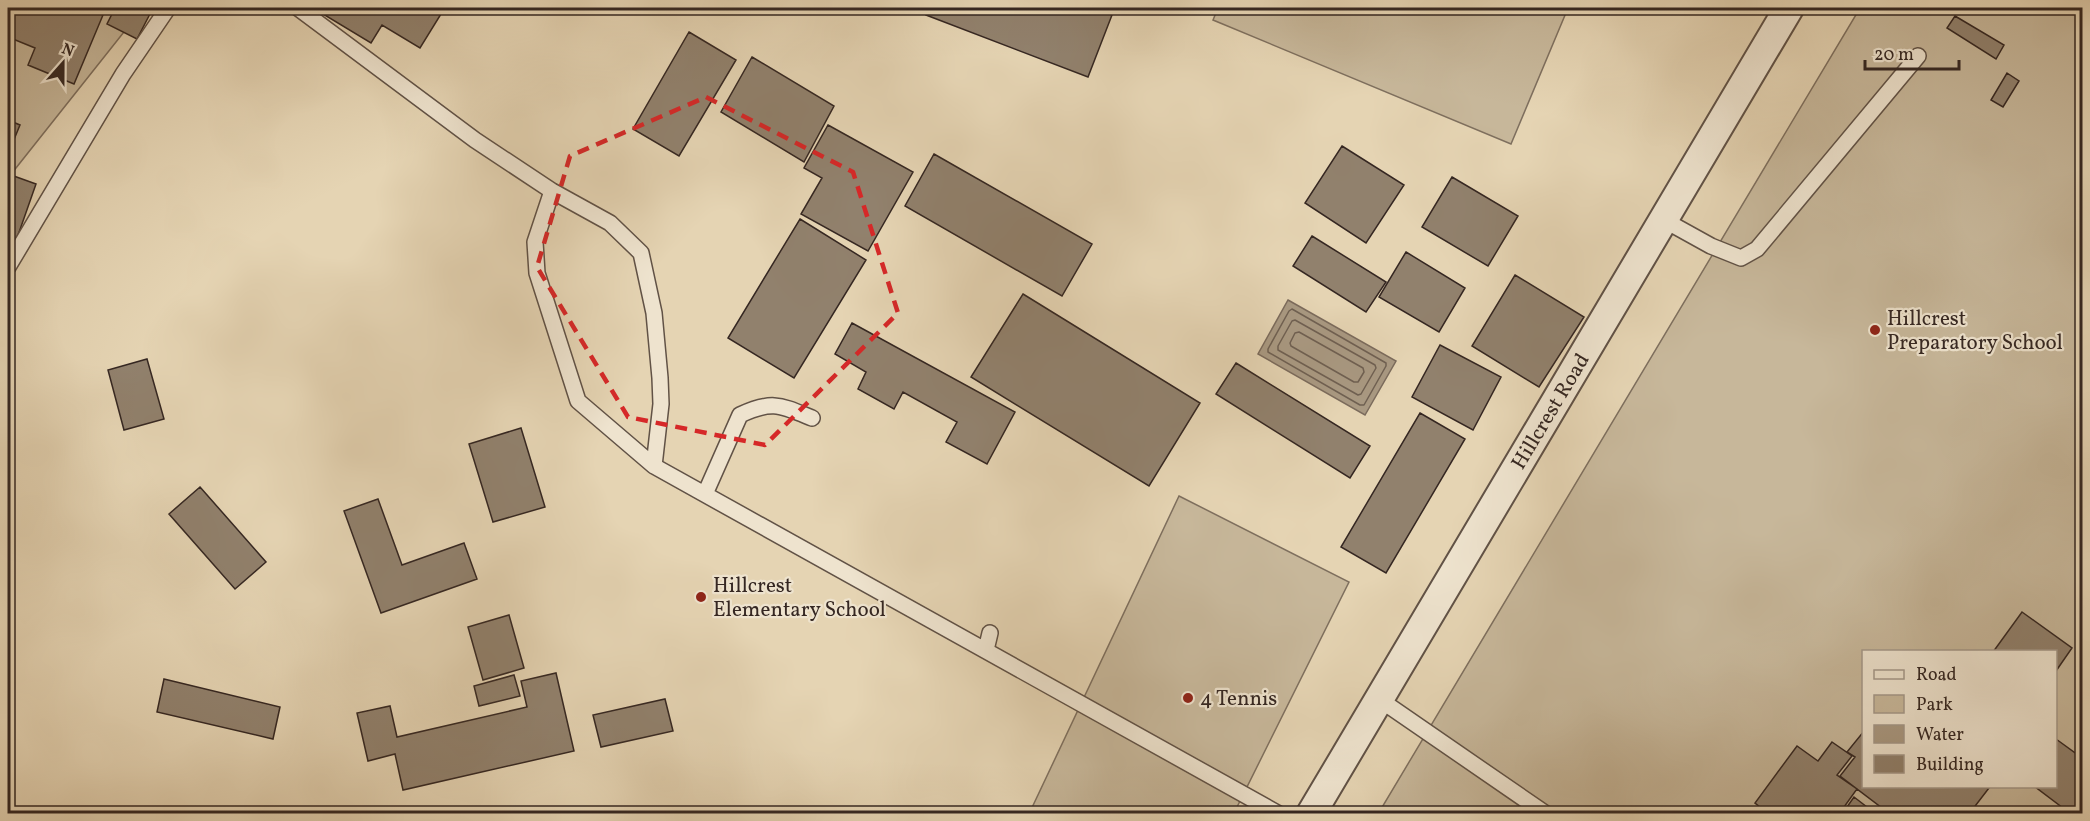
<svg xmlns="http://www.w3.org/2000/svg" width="2090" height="821" viewBox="0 0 2090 821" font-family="Vollkorn,serif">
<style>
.green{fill:#c7b79a;stroke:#7e6f5e;stroke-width:1.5;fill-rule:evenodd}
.water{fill:#a99982;stroke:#7b6b5c;stroke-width:1.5}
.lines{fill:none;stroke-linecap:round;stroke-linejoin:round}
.shore{stroke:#6f6052;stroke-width:1.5}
.building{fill:#91816d;stroke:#352722;stroke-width:1.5}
.lane-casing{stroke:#615246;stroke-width:18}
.street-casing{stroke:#615246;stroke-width:32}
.lane{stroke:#eee3ce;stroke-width:15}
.street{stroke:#eee3ce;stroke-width:28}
.marked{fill:none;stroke:#d62828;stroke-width:4.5;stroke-dasharray:12 8;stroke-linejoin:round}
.poi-dot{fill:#8f2418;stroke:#eee3ce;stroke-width:2}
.labels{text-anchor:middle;stroke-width:4.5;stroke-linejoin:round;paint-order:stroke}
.poi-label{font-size:21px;fill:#352722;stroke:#eee3ce;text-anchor:start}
.street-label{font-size:21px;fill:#352722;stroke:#eee3ce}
</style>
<rect width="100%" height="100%" fill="#e5d4b3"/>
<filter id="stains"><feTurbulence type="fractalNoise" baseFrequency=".00333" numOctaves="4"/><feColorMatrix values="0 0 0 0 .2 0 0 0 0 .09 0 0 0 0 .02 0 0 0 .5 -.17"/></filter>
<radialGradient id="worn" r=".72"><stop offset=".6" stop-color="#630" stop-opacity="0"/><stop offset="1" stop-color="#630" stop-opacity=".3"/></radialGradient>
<!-- green -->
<path class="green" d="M 8,8 L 143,8 L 8,178 Z
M 1218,8 L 1568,8 L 1511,144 L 1213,20 Z
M 1860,8 L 2082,8 L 2082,813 L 1378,814 ZM 1864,652 L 2056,652 L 2056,786 L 1864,786 Z
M 1179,496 L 1349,582 L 1234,813 L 1029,814 Z"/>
<!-- water -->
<path class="water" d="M 1288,300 L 1396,361 L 1365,415 L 1258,354 Z"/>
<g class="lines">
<!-- shore -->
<path class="shore" d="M 1292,309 L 1386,363 L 1386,366 L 1364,405 L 1360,405 L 1268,352 L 1268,349 L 1289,311 Z
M 1295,320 L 1375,365 L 1376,368 L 1361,394 L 1358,395 L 1278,350 L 1278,346 L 1292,321 Z
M 1299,332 L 1363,368 L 1364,372 L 1358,382 L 1354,382 L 1291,346 L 1290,343 L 1295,333 Z"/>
</g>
<!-- building -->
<path class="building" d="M 15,8 L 85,8 L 103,15 L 74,84 L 28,65 L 35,48 L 8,37 L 8,26 Z
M 115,8 L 153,8 L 137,39 L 107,24 Z
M 313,8 L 430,8 L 441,14 L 420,48 L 382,25 L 371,43 Z
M 929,8 L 1092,8 L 1112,15 L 1088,77 L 926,15 Z
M 1955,16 L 2004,45 L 1996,59 L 1947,28 Z
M 689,32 L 736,60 L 679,156 L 633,129 Z
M 752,57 L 834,106 L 804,162 L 721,112 Z
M 2007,73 L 2019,81 L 2003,107 L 1991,100 Z
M 8,120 L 20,125 L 8,154 Z
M 828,125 L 913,172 L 868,251 L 801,214 L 822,178 L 804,168 Z
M 1342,146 L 1404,185 L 1366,243 L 1305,203 Z
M 934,154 L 1092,244 L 1062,296 L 905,206 Z
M 11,175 L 36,184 L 16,241 L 8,238 L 8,185 Z
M 1452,177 L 1518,216 L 1488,266 L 1422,227 Z
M 800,219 L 866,260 L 794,378 L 728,338 Z
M 1312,236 L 1386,282 L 1366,312 L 1293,266 Z
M 1406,252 L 1465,288 L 1439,332 L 1379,297 Z
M 1515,275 L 1584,317 L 1539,387 L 1472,346 Z
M 1023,294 L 1200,403 L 1149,486 L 971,377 Z
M 852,323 L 1015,412 L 987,464 L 946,442 L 957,422 L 903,392 L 894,409 L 858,389 L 866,372 L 835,354 Z
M 1440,345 L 1501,377 L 1473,430 L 1412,397 Z
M 147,359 L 164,419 L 124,430 L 108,370 Z
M 1236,363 L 1370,446 L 1350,478 L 1216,394 Z
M 1420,413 L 1465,439 L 1386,573 L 1341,547 Z
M 521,428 L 545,507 L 493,522 L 469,444 Z
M 200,487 L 266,562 L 235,589 L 169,514 Z
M 378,499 L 402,565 L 464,543 L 477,579 L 381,613 L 344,511 Z
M 2022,612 L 2072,648 L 2056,671 L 2056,652 L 1993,652 Z
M 509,615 L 524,668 L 483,680 L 468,627 Z
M 556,673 L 574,751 L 403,790 L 395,754 L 368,761 L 357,713 L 390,706 L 397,737 L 527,707 L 521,681 Z
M 514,675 L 520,696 L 479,706 L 474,686 Z
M 164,679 L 280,707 L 273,739 L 157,712 Z
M 665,699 L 673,731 L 601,747 L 593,715 Z
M 1864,731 L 1864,786 L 1989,788 L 1969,814 L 1890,814 L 1840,776 L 1855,757 L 1847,752 Z
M 2056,739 L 2082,758 L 2082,814 L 2071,814 L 2034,786 L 2056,786 Z
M 1832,742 L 1852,756 L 1837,775 L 1857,789 L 1839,814 L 1769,814 L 1755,803 L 1797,746 L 1818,761 Z
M 1854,797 L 1876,814 L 1842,814 Z"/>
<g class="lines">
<defs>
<path id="lane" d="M 298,8 L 475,140 L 552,191 L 610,223 L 641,253 L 654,313 L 660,378 L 661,404 L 654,466
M 552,191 L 535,242 L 537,273 L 578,401 L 654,466 L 1279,814
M 1664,220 L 1711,246 L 1741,258 L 1757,249 L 1918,56
M 8,267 L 123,74 L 168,8
M 705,494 L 740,415 C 772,400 780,405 812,418
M 986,650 L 990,633
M 1379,699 L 1546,814"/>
<path id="street" d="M 1311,814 L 1789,8"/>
</defs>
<!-- lane casing -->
<use href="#lane" class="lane-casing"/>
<!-- street casing -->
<use href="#street" class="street-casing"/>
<!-- lane -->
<use href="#lane" class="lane"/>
<!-- street -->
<use href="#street" class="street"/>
</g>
<!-- marked area -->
<path class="marked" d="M 706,97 L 853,172 L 898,313 L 765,445 L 628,417 L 537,267 L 570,156 Z"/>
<!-- markers -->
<g class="poi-dot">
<circle cx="1875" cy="330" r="6"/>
<circle cx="701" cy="597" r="6"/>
<circle cx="1188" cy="698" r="6"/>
</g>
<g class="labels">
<!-- poi labels -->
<g class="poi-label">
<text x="1887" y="325">Hillcrest<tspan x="1887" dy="24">Preparatory School</tspan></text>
<text x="713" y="592">Hillcrest<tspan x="713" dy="24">Elementary School</tspan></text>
<text x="1200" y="705">4 Tennis</text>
</g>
<!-- street labels -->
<g class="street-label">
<text transform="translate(1550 411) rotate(-59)" y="7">Hillcrest Road</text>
</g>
</g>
<!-- margin -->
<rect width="2090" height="821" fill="none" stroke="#e5d4b3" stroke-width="30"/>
<rect x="9" y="9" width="2072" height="803" fill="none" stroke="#352722" stroke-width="3"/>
<rect x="15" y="15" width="2060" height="791" fill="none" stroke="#352722" stroke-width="1.5"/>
<!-- legend -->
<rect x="1862" y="650" width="195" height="138" fill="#eee3ce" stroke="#a49889" stroke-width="1.5"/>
<rect x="1874" y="670" width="30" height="9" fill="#eee3ce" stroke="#a49889" stroke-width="1.5"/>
<text x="1916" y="680" font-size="18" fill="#352722">Road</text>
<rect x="1874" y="695" width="30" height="18" fill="#c7b79a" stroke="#a49889" stroke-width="1.5"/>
<text x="1916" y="710" font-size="18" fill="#352722">Park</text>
<rect x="1874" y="725" width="30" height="18" fill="#a99982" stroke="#a49889" stroke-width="1.5"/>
<text x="1916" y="740" font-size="18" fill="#352722">Water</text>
<rect x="1874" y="755" width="30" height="18" fill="#91816d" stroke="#a49889" stroke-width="1.5"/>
<text x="1916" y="770" font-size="18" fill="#352722">Building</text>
<!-- north arrow -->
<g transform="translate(63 63) rotate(21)" stroke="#eee3ce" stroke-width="4.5" paint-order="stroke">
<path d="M0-4.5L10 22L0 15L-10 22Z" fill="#352722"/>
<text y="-9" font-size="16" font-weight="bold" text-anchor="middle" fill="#352722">N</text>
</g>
<!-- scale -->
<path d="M1865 60v9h94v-9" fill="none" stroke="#352722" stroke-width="3"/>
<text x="1874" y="60" font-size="18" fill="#352722" stroke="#eee3ce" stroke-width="4.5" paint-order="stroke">20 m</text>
<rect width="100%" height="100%" filter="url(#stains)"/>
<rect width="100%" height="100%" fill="url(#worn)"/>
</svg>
